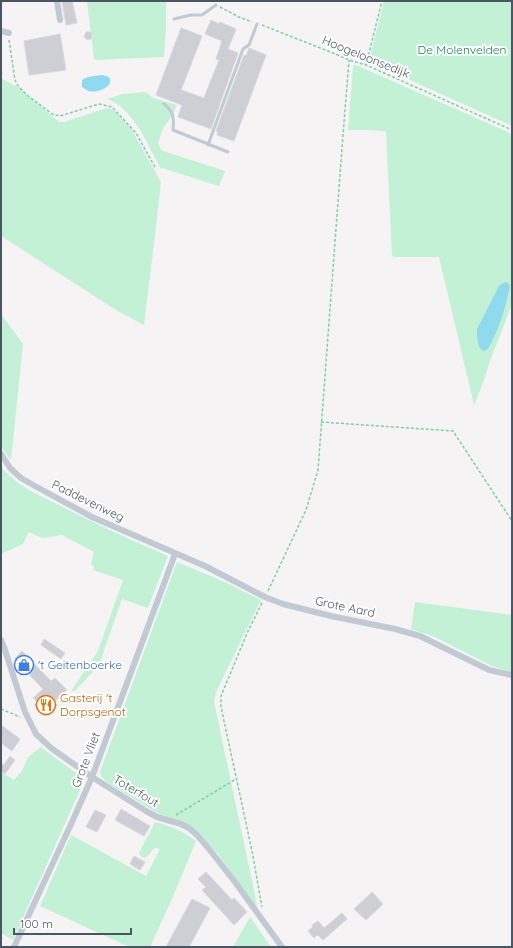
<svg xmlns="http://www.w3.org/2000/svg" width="513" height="948" viewBox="0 0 513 948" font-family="Quicksand,sans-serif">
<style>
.green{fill:#c3f1d5;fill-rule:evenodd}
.water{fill:#90daee}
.building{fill:#cdcfd5;stroke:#d7d9de}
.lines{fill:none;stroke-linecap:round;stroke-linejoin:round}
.path{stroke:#7ad0a6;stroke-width:1.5;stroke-dasharray:3 2;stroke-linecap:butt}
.lane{stroke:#c1cad2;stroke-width:3}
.street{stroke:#c1cad2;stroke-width:6}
.labels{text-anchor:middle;stroke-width:4;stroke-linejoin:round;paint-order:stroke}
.park-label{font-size:12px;fill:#17864f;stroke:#fff}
.street-label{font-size:12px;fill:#4a5661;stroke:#fff}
.shop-label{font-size:12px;fill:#366cbe;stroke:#fff;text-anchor:start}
.food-label{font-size:12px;fill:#c56008;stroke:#fff;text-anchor:start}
</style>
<rect width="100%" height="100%" fill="#f5f3f3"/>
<!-- green -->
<path class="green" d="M 87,1 L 166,1 L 166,30 L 164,57 L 95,60 L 94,58 Z
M 384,1 L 512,1 L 512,126 L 372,63 L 372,62 L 370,60 L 370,57 Z
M 354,65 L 356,65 L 512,134 L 512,304 L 490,361 L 483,383 L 474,405 L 439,257 L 394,257 L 392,255 L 386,132 L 383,131 L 366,130 L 348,130 L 353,67 ZM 508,295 L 493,340 L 479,347 L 477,337 L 477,329 Z
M 1,78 L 19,88 L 59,122 L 64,122 L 107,108 L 111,109 L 117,113 L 132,130 L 161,182 L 155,235 L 144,325 L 116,310 L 1,236 Z
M 146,92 L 153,98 L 177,105 L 173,115 L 163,128 L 158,143 L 161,150 L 166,152 L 225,171 L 219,186 L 162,168 L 161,169 C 148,146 134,108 107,99 L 123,94 Z
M 1,314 L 23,344 L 11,460 L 5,453 L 1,445 Z
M 1,466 C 15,485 38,495 59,505 C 95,524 131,540 168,556 L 148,608 L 122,599 L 99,665 L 75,691 L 71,691 L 98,651 L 123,580 L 93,570 L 94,566 L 91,565 L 94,552 L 62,535 L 42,538 L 31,533 L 28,533 L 23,544 L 1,554 Z
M 177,562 L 227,583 L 261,600 L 216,692 L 214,702 L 254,890 L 257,908 L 217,853 L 204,839 L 152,810 L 108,783 L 101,776 L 100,772 Z
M 415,602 L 512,615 L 512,672 L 492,666 L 435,637 L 411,629 Z
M 41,747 L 51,755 L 82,777 L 83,779 L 83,783 L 76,799 L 13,940 L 1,933 L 1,772 L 14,780 L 22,771 L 28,757 Z
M 155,822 C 170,826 184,831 196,841 L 172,899 L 150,947 L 129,947 L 40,906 L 71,835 L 146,876 L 160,849 L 156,848 L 153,849 C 150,855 144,863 139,853 Z
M 250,917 L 271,947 L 233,947 Z"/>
<!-- water -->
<path class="water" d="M 102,75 L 106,76 L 110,78 L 110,83 C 106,90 95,93 88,91 C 86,90 84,88 82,87 L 82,80 C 87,76 95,76 102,75 Z
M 506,282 L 510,285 C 506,307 499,330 488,349 L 483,351 L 479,347 L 477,337 L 477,329 L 499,286 L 503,283 Z"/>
<!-- building -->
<path class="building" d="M 62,1 L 72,1 L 77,23 L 66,25 Z
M 211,20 L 219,24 L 220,22 L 236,29 L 228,49 L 238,53 L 211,129 L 178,117 L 182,105 L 156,95 L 181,28 L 202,36 L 181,90 L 204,98 L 219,60 L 216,59 L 222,41 L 205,34 Z
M 86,32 L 91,32 L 92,38 L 88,40 L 84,37 Z
M 60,34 L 66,70 L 29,75 L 24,41 Z
M 249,48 L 266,55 L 234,141 L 217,135 L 218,132 L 216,131 L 244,55 L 246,56 Z
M 44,639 L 65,653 L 61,659 L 41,645 Z
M 22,651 L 51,681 L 55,678 L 67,690 L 54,702 L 57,705 L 45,716 L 34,705 L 37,702 L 33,698 L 43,689 L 14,659 Z
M 1,725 L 20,739 L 12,751 L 1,743 Z
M 10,756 L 15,760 L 5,774 L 1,771 L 1,763 L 4,765 Z
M 121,809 L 150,826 L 144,836 L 115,820 Z
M 95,810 L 106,815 L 97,832 L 86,827 Z
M 134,856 L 145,862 L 140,870 L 130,864 Z
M 206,872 L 232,900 L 234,898 L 247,912 L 234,925 L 202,890 L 206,887 L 198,879 Z
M 372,892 L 383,904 L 366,920 L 354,909 Z
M 192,899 L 210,908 L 189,947 L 166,947 Z
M 342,913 L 347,919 L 323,940 L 319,936 L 318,936 L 317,935 L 314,938 L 308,931 L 313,927 L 312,925 L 318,921 L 324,928 Z"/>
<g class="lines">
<!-- path -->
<path class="path" d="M 220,7 L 239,17 L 252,22
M 262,25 L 333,53 L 349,60 L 366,65 L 512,130
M 9,40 L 15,80 L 18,86 L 27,95 L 52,114 L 60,116 L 99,104 L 112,107 L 136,133 L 156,169
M 366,65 L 382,1
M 321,422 L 453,431 L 512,521
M 268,591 L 306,510 L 318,470 L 342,148 L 349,60
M 262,603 L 248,631 L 221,696 L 221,707 L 252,851 L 262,907
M 1,709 L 20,717
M 176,815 L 236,779"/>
<!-- lane -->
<path class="lane" d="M 174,19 L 191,15 L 202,15 L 216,5
M 164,104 C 174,112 174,118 173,130 L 228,152
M 208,145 L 243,49 L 249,45 L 257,24"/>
<!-- street -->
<path class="street" d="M 57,1 L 60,20
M 1,31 L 9,33
M 1,454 L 10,468 L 21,478 L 35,486 L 92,517 L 205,566 L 265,597 L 283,604 L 331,616 L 395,629 L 420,636 L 489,670 L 512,675
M 1,640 L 4,647 L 25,712 L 36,734 L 51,748 L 92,777 L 146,811 L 157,817 L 181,824 L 189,828 L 198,836 L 209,849 L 235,882 L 282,947
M 14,947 L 72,822 L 92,777 L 175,554"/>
</g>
<!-- icons -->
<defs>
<symbol id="shop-ring" viewBox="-11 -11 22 22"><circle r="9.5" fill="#fff" stroke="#3f7fe0" stroke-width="1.5"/><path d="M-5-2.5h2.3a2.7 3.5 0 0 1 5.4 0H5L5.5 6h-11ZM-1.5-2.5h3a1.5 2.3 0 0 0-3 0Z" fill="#3f7fe0"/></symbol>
<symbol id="restaurant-ring" viewBox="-11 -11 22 22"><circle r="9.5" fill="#fff" stroke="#e8710a" stroke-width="1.5"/><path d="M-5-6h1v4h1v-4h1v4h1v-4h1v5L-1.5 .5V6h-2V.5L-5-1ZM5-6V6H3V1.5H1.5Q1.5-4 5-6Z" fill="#e8710a"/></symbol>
</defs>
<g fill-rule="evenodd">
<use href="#shop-ring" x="13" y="654" width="22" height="22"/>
<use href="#restaurant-ring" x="35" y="694" width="22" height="22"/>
</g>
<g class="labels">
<!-- park labels -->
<g class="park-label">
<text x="462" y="54">De Molenvelden</text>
</g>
<!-- street labels -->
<g class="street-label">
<text transform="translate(366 57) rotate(22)" y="4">Hoogeloonsedijk</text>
<text transform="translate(88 501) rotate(26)" y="4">Paddevenweg</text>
<text transform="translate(345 607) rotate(12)" y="4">Grote Aard</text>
<text transform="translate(86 760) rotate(-69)" y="4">Grote Vliet</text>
<text transform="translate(136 791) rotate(31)" y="4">Toterfout</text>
</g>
<!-- shop labels -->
<g class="shop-label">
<text x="38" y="669">'t Geitenboerke</text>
</g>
<!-- food labels -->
<g class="food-label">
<text x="60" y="702">Gasterij 't<tspan x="60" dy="14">Dorpsgenot</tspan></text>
</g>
</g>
<!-- border -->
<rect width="513" height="948" fill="none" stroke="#4a5661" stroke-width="4"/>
<!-- scale -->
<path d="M14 928v6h117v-6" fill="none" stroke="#4a5661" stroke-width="2"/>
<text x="20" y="928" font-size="12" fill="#4a5661" stroke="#ffffff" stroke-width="3" paint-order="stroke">100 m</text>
</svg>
